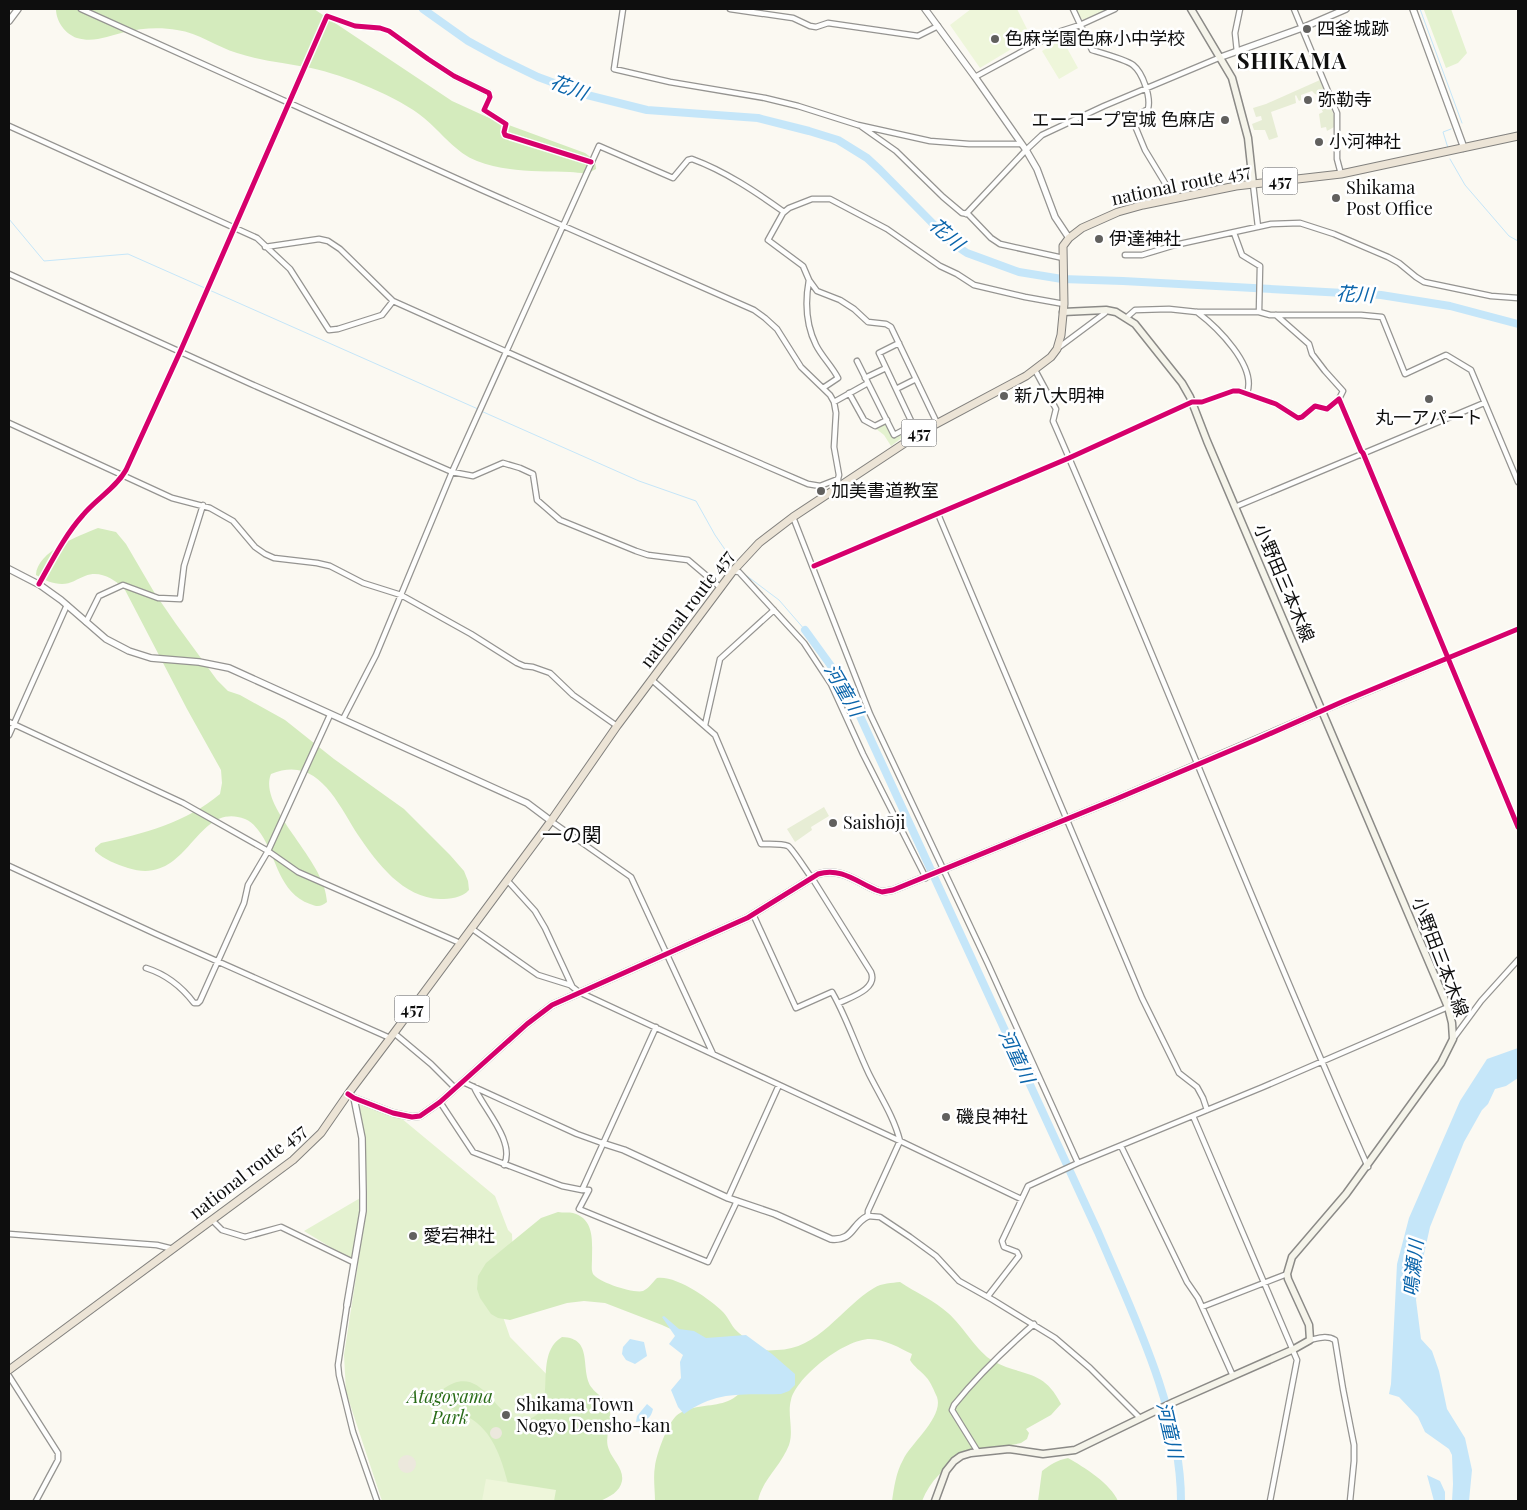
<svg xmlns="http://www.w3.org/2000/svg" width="1527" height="1510" viewBox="0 0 1527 1510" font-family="'Playfair Display','Noto Sans JP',serif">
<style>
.green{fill:#e4f2d0}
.forest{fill:#d4ebbd}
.cemetery{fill:#e7edd5}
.pitch{fill:#eef6da}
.plaza{fill:#ece8dd}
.water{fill:#c5e6f9}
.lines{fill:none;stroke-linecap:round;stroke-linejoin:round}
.stream{stroke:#c5e6f9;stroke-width:1}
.river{stroke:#c5e6f9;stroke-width:8}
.minor-casing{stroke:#959491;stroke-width:7}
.tertiary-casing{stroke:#959491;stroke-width:8}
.secondary-casing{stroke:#8b8a87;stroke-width:9}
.trunk-casing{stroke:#82817e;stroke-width:9}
.minor{stroke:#fefefd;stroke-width:4.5}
.tertiary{stroke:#fefefd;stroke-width:5.5}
.secondary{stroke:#f5f4ea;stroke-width:6}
.trunk{stroke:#ece4d6;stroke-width:7}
.cycleway-casing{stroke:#fff;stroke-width:8}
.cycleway{stroke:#d6006c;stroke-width:5}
.poi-dot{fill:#61605e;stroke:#fff;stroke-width:2}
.labels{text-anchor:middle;stroke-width:5;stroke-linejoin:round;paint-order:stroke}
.shield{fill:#fff;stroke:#565656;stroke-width:1}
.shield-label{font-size:16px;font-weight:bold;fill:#0e0e0e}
.poi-label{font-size:18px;fill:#0e0e0e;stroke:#fff;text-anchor:start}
.street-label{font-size:18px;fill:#0e0e0e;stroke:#fff}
.park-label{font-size:18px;font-style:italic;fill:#296c18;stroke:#fff}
.water-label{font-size:19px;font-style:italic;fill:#0b65ab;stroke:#fff}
.quarter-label{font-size:20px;fill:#0e0e0e;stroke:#fff}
.district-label{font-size:22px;font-weight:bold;letter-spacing:1px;fill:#0e0e0e;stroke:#fff}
</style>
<rect width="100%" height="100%" fill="#fbf9f2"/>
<!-- green -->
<path class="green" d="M 1426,9 L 1451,9 L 1467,53 L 1458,63 L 1446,68 L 1424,10 Z
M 883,424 L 886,425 L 893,437 L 899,435 L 903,437 L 891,446 L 884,435 L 875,428 Z
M 360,1105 L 401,1118 L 495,1196 L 508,1230 L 512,1234 L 514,1282 L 502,1314 L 510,1337 L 562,1390 L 586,1484 L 585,1501 L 382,1501 L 346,1392 L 344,1355 L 358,1264 L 304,1231 L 367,1194 L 364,1137 L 358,1112 Z"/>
<!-- forest -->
<path class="forest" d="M 56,9 L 314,9 L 452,101 L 487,117 L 585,153 C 592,158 596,161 596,169 C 593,170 591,172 589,173 C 584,174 576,172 570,172 C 540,171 505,172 477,161 C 456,153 441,132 424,118 C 399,97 344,75 311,68 C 286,63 261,61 237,53 C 217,47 199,33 177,30 C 161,27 141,28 125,32 C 108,36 94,43 77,38 C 65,34 56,21 56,9 Z
M 98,528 L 116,532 L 126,544 L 154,592 L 176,624 L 217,680 L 228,691 L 240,695 L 285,720 L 334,759 L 404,809 L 450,855 L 464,871 L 468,881 L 469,890 C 462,898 450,899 440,899 C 403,898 377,863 358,835 C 338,804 318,754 271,774 C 257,808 326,860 327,902 C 321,907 317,907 310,904 C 279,893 277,858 261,834 C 257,828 252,822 245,819 C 195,800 189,888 128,868 C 116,864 105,860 95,851 L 95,848 L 101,843 C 143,834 187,822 220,794 L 222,783 L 221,770 L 187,709 L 124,588 C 113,579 100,570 85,576 C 77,579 71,584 62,584 C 53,584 44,580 36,575 C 37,551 79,536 98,528 Z
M 558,1212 C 563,1213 569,1212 573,1213 C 595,1219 592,1242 592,1259 C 592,1264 591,1270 593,1274 C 598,1282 634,1294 643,1291 C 649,1288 652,1283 657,1278 C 676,1275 710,1299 723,1312 C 728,1317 730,1323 734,1328 C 739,1334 758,1348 765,1350 C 768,1351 773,1350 777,1350 C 818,1350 842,1307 874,1288 C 882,1283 892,1283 900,1282 C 915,1292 935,1301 948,1313 C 963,1326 977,1352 993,1361 C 1022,1377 1043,1368 1061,1404 L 1051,1415 L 1026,1429 L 1029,1433 L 1027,1439 L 1021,1443 C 979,1452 940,1457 922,1501 L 892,1501 C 894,1488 896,1472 903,1460 C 911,1443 944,1417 937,1397 C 934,1391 931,1382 926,1377 C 921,1371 914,1367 910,1360 L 912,1354 C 900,1348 884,1339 870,1339 C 845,1339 797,1376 791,1400 C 787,1414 794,1430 789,1445 C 781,1466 762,1480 758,1501 L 655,1501 C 655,1490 653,1477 655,1466 C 657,1453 667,1425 676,1416 C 681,1411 691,1408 698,1407 C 716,1404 730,1405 744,1389 L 719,1351 L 662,1325 L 605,1303 L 584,1301 L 567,1303 L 510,1320 L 498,1318 L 491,1314 L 480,1298 L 477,1289 L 478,1276 L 486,1263 L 541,1218 Z
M 562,1337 C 595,1338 579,1371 592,1388 C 597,1395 605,1397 609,1408 C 614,1422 603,1436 609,1450 C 613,1460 624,1469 622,1481 C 620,1492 609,1497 600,1501 L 513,1501 C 505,1475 500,1442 477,1423 C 466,1414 452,1409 439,1403 C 436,1398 437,1393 442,1390 C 484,1358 495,1425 525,1420 C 562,1414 530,1356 562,1337 Z
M 1068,1458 C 1084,1467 1111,1484 1118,1501 L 1038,1501 L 1042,1471 C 1050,1465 1057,1460 1068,1458 Z"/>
<!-- cemetery -->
<path class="cemetery" d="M 1320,80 L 1335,118 L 1334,127 L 1327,131 L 1326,127 L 1321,128 L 1319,114 L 1323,112 L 1317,102 L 1320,100 L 1319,95 L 1315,94 L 1312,91 L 1301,95 L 1301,100 L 1299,101 L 1296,95 L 1295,96 L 1296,103 L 1271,112 L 1278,137 L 1269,140 L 1265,130 L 1254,130 L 1252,124 L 1262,120 L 1261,116 L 1256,117 L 1253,108 L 1266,104 Z
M 824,807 L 829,816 L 811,827 L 812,830 L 795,842 L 787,829 Z"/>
<!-- pitch -->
<path class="pitch" d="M 971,9 L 1017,9 L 1031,37 L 980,68 L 950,25 Z
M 1076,9 L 1111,9 L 1084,20 L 1080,19 Z
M 1062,39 L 1078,68 L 1059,79 L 1042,51 Z
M 486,1479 L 556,1490 L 554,1501 L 482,1501 Z"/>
<!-- plaza -->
<path class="plaza" d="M490 1433a6 6 0 1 1 12 0a6 6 0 1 1-12 0Z
M398 1464a9 9 0 1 1 18 0a9 9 0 1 1-18 0Z"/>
<!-- water -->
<path class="water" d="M 1518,1048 L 1518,1078 L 1506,1086 L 1495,1089 L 1488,1104 L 1482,1110 L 1464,1142 L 1430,1227 L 1418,1281 L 1416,1300 L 1421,1339 L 1432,1351 L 1439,1371 L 1447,1409 L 1465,1438 L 1472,1470 L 1469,1501 L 1452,1501 L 1453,1484 L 1452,1455 L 1449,1449 L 1425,1432 L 1418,1417 L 1399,1397 L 1389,1394 L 1391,1384 L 1397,1264 L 1409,1218 L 1460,1101 L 1487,1059 Z
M 664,1316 L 679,1329 L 694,1331 L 706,1338 L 746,1335 L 772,1354 L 795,1374 L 795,1385 L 789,1391 L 781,1394 C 744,1395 716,1390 684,1414 L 678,1407 L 671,1390 L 681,1378 L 680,1362 L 683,1355 L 669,1344 L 675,1336 L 662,1317 Z
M 630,1339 L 644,1342 L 647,1356 L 635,1364 L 626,1360 L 622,1354 L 623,1347 Z
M 647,1404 L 653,1409 C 651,1419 646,1420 636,1422 L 637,1416 Z
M 1427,1475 L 1440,1481 L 1445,1492 L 1445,1501 L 1434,1501 Z"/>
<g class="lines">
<!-- stream -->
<path class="stream" d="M 1420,9 L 1462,123
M 1448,148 L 1443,132 L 1451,129
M 1450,159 L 1465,185 L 1509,236 L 1518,241
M 9,219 L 44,261 L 128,254 L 478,409
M 481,411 L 639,481 L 696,501 L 715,535 L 735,564
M 743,573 L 779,600 L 805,630"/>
<!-- river -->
<path class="river" d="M 423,9 L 468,41 L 501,59 L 538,77 L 587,95 L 647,110 L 758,118 L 809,131 L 838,140 L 867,158 L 880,170 L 952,243 L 967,253 L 1019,272 L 1062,279 L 1123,281 L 1381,295 L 1450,306 L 1518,324
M 805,630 L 847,688 L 1098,1232 C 1133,1314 1181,1411 1181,1501"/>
<defs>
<path id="minor" d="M 81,9 L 482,190 L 754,310 L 765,318 L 777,329 L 801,367 L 830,395 L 834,402 L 836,413 L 834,447 L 839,475 L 838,479 L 839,487
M 623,9 L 614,69 L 670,82 L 765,98 L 798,106 L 858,125 L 930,141 L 969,144 L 1021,144
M 730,9 L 793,18 L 810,26 L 816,27 L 828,23 L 918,36 L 938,26
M 1073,9 L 1092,50 C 1102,53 1127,60 1133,65 C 1143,73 1151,97 1148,109 L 1135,116 L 1133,121 L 1145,150 L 1165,183 L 1170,199
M 1294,9 L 1337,113 L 1337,159 L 1341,174
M 1237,52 L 1235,33 L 1240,9
M 975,77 L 1058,32 L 1080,25 L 1115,9
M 9,126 L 257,238 L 290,269 L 329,330 L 338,329 L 382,315 L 393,301
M 862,127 L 896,151 L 943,197 L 962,213 L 968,214 L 991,238 L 1000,244 L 1063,258
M 1253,184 L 1258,227
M 966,214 L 1026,150 L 1042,135 L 1104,106 L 1221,57
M 1234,233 L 1242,255 L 1260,266 L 1259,312
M 265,247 L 319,239 L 328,241 L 340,249 L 393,301 L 657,419 L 808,484 L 820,486 L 838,479
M 1125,255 L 1142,255 L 1175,245 L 1271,224 L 1300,223 L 1334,234 L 1388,257 L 1399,263 L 1416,277 L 1424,282 L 1491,296 L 1518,298
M 9,274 L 251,384 L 452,472 L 473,476 L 503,463 L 520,468 L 533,474 L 537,500 L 560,520 L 636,551 L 648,555 L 688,560 L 721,588
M 809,280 C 805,302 806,325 816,345 C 822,357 832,366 838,378 L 823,388
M 1197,312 C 1217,327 1257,366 1247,393
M 1276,315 L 1309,344 L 1312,354 L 1325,371 L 1343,391 L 1339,399
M 1126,318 L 1135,310 L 1169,309 L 1197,312 L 1259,312 L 1270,315 L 1361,315 L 1382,317 L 1405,374 L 1446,355 L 1471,370 L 1518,482
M 1058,348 L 1105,313 L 1106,310
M 857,361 L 894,435 L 913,425 L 879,353 L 899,343
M 1035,370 L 1056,409 L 1053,421 C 1161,668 1258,920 1368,1167
M 865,378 L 886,368
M 896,389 L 916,379
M 849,393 L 864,420 L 875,426 L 887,420
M 834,402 L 868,383
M 9,423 L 172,498 L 210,508 L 233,521 L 255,547 L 265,554 L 274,558 L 317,563 L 330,566 L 363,583 L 401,595 L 471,634 L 517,663 L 524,666 L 533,667 L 550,673 L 573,695 L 617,726
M 937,423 L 891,327 L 886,324 L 868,322 L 854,309 L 840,300 L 817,291 L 809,280 L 803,266 L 768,240 L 783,213 L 789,208 L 812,199 L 830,199 L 887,229 L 940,266 L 957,274 L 974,285 L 1025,297 L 1064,304
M 1235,507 L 1484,403
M 938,514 L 1142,998 L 1179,1073 L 1197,1087 L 1203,1098 L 1207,1110
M 793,517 L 870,714 L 988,964 L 1078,1163
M 814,566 L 1069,458 L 1192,402 L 1202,402 L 1233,391 L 1239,391 L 1276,404 L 1298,418 L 1302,417 L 1315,406 L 1327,409 L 1339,399 L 1361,451 L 1363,453 L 1518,827
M 733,571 L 739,572 L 804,643 L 831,684 L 863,754 L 926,878
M 39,584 C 52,561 65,535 83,515 C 96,499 116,488 126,470 L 180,352 L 327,16 L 355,26 L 380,28 L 389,31 L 428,59 L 454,76 L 489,93 L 490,97 L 484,110 L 506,124 L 504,132 L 505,135 L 591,162
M 86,622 L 99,596 L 123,585 L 158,598 L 180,599 L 184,566 L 203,505
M 652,680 L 715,735 L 761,844 C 768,844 781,843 788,846 C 793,849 808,874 814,881 L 871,972 C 878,989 851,997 839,1003
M 1322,711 L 1518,629
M 343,719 L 376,655 L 452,472 L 599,146 L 673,178 L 688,160 L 692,159 C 725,171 756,192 784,212
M 9,722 L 183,803 L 268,851 L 298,872 L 460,943
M 705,725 L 720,659 L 774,610
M 9,735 L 67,605
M 551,821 L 631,877 L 713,1054
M 9,866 L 156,934 L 390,1038
M 507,880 L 535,911 L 545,928 L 572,986
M 753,914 L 796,1008 L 832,992 C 847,1018 856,1047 869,1074 C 880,1096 894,1117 900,1141 L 868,1211 L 868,1216 L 880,1217 L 910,1237 L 936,1256 L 959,1281 L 993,1300 L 1055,1338 L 1090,1368 L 1140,1418
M 471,928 L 538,975 L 570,985 L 579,992 L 900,1141 L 1021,1199
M 146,968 C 165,974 182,987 194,1003 L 198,1003 L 200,1001 L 244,903 L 248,885 L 268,851 L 330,715
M 394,1033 L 431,1064 L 455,1088
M 1453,1039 L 1481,1001 L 1518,960
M 463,1082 L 577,1134 L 602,1143
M 474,1087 C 483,1108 516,1142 504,1165
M 440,1102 L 473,1152 L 562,1186 L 582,1190 L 589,1190 L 579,1209 L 708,1262 L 737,1201
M 1193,1116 L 1297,1360 L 1270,1501
M 1121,1146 L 1187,1282 L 1198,1298 L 1233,1376
M 582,1190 L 656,1027
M 728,1198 L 779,1085
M 212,1220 L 222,1230 L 245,1237 L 281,1227 L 353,1262
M 9,1234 L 157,1245 L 173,1249
M 988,1296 L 1019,1256 L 1017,1252 L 1004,1247 L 1002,1241 L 1028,1186 L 1078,1163 L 1263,1087 L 1448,1007
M 347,1305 L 338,1365 L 339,1375 L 353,1432 L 377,1501
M 1202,1307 L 1287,1274
M 1310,1340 C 1319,1338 1327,1335 1335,1340 L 1343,1389 L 1354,1445 L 1354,1461 L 1350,1501
M 9,1376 L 58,1453 L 58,1460 L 36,1501
M 978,1452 L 952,1410 L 954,1405 C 979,1374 1004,1350 1034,1324"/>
<path id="tertiary" d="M 925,9 L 975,77 L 1026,150 L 1037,169 L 1055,217 L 1069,238
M 1413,9 L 1464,148
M 9,21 L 18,9
M 1221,57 L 1302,28 L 1346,9
M 9,569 L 40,585 L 61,600 L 106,639 L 129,651 L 151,658 L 199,662 L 229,668 L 527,803 L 551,821
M 348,1094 L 354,1098 L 393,1113 L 412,1117 L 420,1116 L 440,1102 L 527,1024 L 552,1005 L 747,918 L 818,874 C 841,867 857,882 876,890 L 882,892 L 893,890 L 1116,799 L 1322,711
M 602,1143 L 624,1150 L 728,1198 L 775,1214 L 831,1239 C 854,1241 851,1224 868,1216
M 347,1305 L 363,1211 L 363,1192 L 362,1138 L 354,1098"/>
<path id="secondary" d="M 1191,9 L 1232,78 L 1248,138 L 1253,184
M 935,1501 L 946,1471 L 954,1461 L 961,1456 L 971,1453 L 1009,1449 L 1043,1454 L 1075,1450 L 1174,1402 L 1294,1349 L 1310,1340 L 1309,1325 L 1288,1279 L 1287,1274 L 1292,1257 L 1346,1194 L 1441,1063 L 1453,1039 L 1452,1023 L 1448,1007 L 1207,441 L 1190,397 L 1182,383 L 1135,324 L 1116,312 L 1106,310 L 1063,312"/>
<path id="trunk" d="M 9,1370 L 293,1160 L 321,1133 L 348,1094 L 394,1033 L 551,821 L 617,726 L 733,571 L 759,543 L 793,517 L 923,431 L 1026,376 L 1051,357 L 1057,349 L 1061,335 L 1064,304 L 1063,246 L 1069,238 L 1082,228 L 1118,212 L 1143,205 L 1236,186 L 1341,174 L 1518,136"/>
</defs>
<!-- minor casing -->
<use href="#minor" class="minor-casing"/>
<!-- tertiary casing -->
<use href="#tertiary" class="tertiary-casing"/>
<!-- secondary casing -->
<use href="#secondary" class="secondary-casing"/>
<!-- trunk casing -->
<use href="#trunk" class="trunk-casing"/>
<!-- minor -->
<use href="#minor" class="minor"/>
<!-- tertiary -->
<use href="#tertiary" class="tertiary"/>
<!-- secondary -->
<use href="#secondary" class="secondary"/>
<!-- trunk -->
<use href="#trunk" class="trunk"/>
<defs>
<path id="cycleway" d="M 814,566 L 1069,458 L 1192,402 L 1202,402 L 1233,391 L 1239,391 L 1276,404 L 1298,418 L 1302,417 L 1315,406 L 1327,409 L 1339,399 L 1361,451 L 1363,453 L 1518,827
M 39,584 C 52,561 65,535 83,515 C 96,499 116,488 126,470 L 180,352 L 327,16 L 355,26 L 380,28 L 389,31 L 428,59 L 454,76 L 489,93 L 490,97 L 484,110 L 506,124 L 504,132 L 505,135 L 591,162
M 348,1094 L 354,1098 L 393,1113 L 412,1117 L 420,1116 L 440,1102 L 527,1024 L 552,1005 L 747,918 L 818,874 C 841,867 857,882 876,890 L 882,892 L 893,890 L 1116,799 L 1258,739 L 1344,701 L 1518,629"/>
</defs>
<!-- cycleway casing -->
<use href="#cycleway" class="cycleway-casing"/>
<!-- cycleway -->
<use href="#cycleway" class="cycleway"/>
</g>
<!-- markers -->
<g class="poi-dot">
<circle cx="1307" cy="29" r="5"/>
<circle cx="995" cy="39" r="5"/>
<circle cx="1308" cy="100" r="5"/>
<circle cx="1225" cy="120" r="5"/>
<circle cx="1319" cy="142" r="5"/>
<circle cx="1336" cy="198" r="5"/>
<circle cx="1099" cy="239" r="5"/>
<circle cx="1004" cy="396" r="5"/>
<circle cx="1429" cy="399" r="5"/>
<circle cx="821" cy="491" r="5"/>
<circle cx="833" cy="823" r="5"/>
<circle cx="946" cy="1117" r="5"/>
<circle cx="413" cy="1236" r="5"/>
<circle cx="506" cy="1415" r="5"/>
</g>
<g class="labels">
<!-- shield labels -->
<g class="shield">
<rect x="1262.5" y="167.5" width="35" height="27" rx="4"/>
<rect x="901.5" y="419.5" width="35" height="27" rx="4"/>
<rect x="394.5" y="995.5" width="35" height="27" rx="4"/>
</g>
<g class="shield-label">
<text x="1280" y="187">457</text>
<text x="919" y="439">457</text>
<text x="412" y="1015">457</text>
</g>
<!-- poi labels -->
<g class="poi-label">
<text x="1317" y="35">四釜城跡</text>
<text x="1005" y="45">色麻学園色麻小中学校</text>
<text x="1318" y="106">弥勒寺</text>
<text x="1215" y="126" text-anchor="end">エーコープ宮城 色麻店</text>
<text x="1329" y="148">小河神社</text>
<text x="1346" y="194">Shikama<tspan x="1346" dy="21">Post Office</tspan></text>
<text x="1109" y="245">伊達神社</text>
<text x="1014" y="402">新八大明神</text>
<text x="1429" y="424" text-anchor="middle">丸一アパート</text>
<text x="831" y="497">加美書道教室</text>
<text x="843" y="829">Saishōji</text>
<text x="956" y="1123">磯良神社</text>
<text x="423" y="1242">愛宕神社</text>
<text x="516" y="1411">Shikama Town<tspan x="516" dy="21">Nogyo Densho-kan</tspan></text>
</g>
<!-- street labels -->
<g class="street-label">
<text transform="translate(1181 185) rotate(-12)" y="6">national route 457</text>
<text transform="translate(1284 583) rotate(67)" y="6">小野田三本木線</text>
<text transform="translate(687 609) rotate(-53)" y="6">national route 457</text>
<text transform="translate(1440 957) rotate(69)" y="6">小野田三本木線</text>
<text transform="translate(248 1172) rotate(-38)" y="6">national route 457</text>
</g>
<!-- park labels -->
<g class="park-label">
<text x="450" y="1403">Atagoyama<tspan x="450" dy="21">Park</tspan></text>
</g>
<!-- water labels -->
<g class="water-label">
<text transform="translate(569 87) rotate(21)" y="7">花川</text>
<text transform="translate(947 234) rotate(41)" y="7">花川</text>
<text transform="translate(1355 294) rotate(3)" y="7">花川</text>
<text transform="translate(844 690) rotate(60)" y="7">河童川</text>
<text transform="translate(1017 1056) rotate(65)" y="7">河童川</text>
<text transform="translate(1413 1268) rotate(-84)" y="7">鳴瀬川</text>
<text transform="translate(1170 1430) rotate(77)" y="7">河童川</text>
</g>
<!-- quarter labels -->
<g class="quarter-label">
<text x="572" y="842">一の関</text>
</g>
<!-- district labels -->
<g class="district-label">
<text x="1292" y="69">SHIKAMA</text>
</g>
</g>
<!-- border -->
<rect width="1527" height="1510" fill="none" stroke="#0e0e0e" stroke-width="20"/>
</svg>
